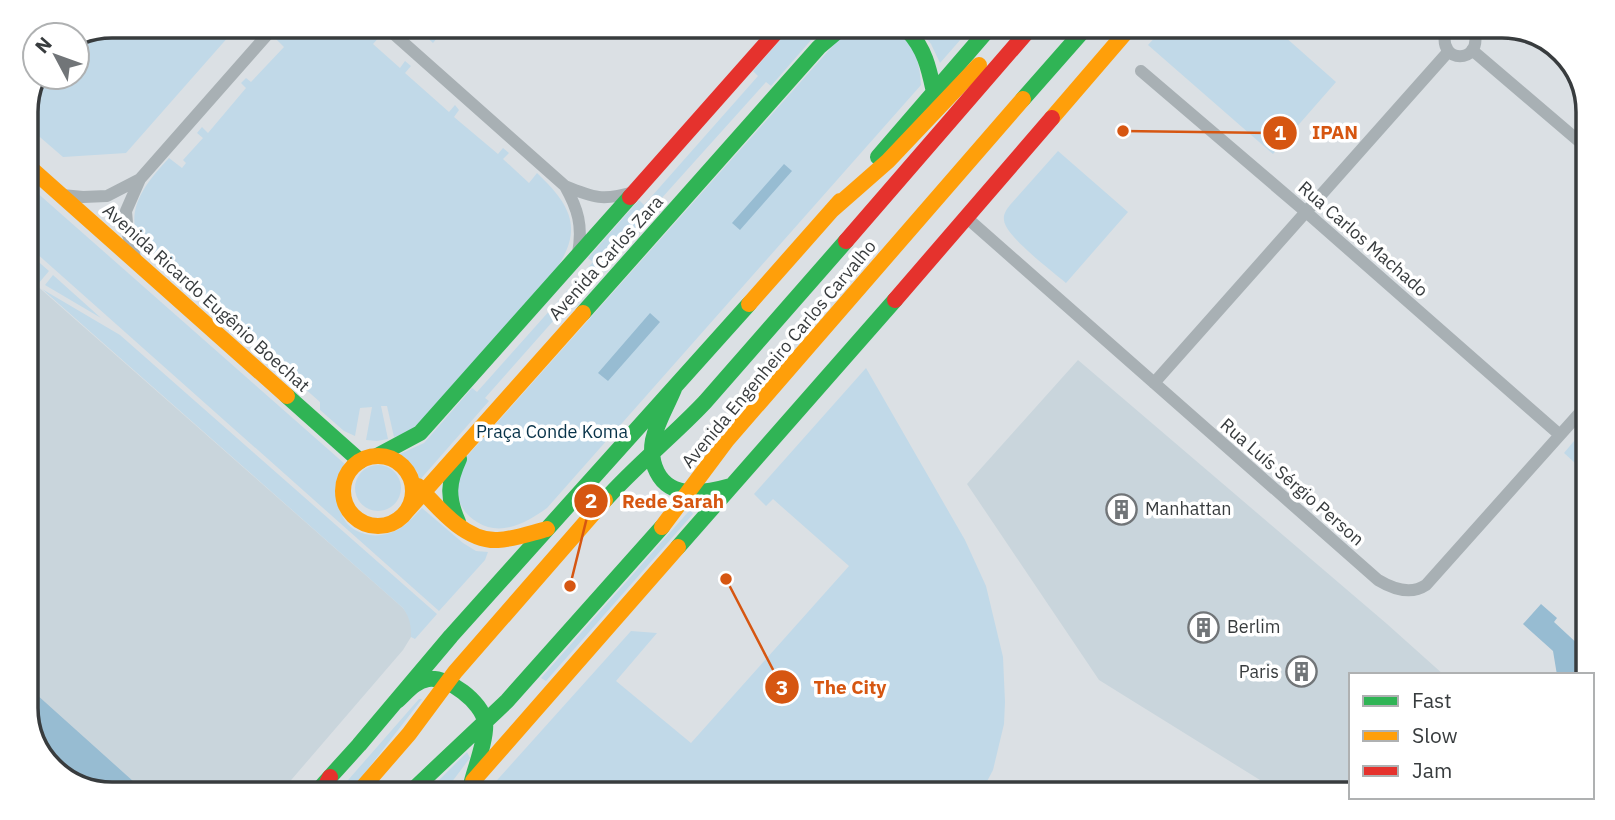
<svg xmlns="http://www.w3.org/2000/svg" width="1615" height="820" viewBox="0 0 1615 820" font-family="'IBM Plex Sans',sans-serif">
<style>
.built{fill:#c9d5dc}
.green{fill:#c1d9e8}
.water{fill:#97bcd2}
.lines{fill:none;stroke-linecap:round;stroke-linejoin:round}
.street{stroke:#a8b0b4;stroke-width:12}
.fast{stroke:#30b455;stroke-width:16}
.slow{stroke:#ff9f0a;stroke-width:16}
.jam{stroke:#e5322d;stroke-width:16}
.labels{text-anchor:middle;stroke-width:7;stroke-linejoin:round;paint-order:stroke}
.street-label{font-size:18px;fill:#383c3e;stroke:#fff}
.park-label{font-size:18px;fill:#083349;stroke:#fff}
.poi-label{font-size:18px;fill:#383c3e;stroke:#fff;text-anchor:start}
.rim{fill:none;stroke:#383c3e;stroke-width:3.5}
.leader{fill:none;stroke:#d65611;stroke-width:2.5}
.callout-dot{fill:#d65611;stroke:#fff;stroke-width:2.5}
.mark-label{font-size:21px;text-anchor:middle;font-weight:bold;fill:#fff}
.callout-label{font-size:19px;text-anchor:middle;font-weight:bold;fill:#d65611;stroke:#fff;stroke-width:7;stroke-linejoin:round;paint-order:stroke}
</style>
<rect width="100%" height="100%" fill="#dbe0e4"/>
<!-- built -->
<path class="built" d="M 26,276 L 403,608 L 408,615 L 412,624 L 411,637 L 403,650 L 286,786 L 75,785 L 41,756 L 26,713 Z
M 1078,360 L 1387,624 L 1444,675 L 1351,675 L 1351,783 L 1260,780 L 1099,680 L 967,484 Z"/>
<!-- green -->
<path class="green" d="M 113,26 L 237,27 L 126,153 L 63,157 L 26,125 L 26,108 L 40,77 L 77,77 L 77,41 Z
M 286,27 L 374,28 L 382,34 L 373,44 L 400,68 L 405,61 L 411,66 L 405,73 L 449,112 L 455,105 L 459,110 L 454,117 L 498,154 L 503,148 L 509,153 L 503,159 L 529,183 L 537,173 C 572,206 584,230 554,272 L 420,423 L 406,433 L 394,437 L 387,406 L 381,406 L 388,439 L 377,441 L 366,440 L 372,407 L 360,408 L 355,436 L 344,431 L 320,410 L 320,402 L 183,281 L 176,283 C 167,274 155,266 148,256 C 119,217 141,188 169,158 L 182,168 L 186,163 L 183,160 L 203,138 L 197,133 L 202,127 L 208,133 L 246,88 L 241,83 L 246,78 L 251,82 L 284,47 L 275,38 Z
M 417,28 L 445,28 L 433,43 Z
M 789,30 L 819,31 L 771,86 L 766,82 L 651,210 L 655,214 L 605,272 L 600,268 L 485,398 L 489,401 L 418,482 L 418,473 L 400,454 L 424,443 L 472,388 L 477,392 L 593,262 L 588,258 L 639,200 L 644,205 L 758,76 L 753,71 Z
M 846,31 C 860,31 876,29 890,31 C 915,34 920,66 921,85 L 547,508 C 526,523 501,537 477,522 C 467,516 460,507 458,496 C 456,486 460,473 461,463 Z
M 920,31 L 968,31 L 940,63 L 931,44 Z
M 1159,33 L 1285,33 L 1284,36 L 1336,82 L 1273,154 L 1148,45 Z
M 1058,151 L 1128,212 L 1066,283 C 1052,271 1005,236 1004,220 C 1003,214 1007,209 1010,205 Z
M 26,183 L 346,465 C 335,490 333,526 365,534 C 376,537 387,535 397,530 C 407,525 415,515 422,508 L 463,543 L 476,551 L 488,552 L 485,560 L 439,611 L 26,244 Z
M 26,251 L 49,271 L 38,284 L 26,276 Z
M 53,275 L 101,318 L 45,285 Z
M 42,289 L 120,335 L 437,614 L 415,639 L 411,637 C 411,625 410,618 403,608 Z
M 866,368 L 965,540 L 986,586 L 1003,657 L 1005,702 L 1004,724 L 993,770 L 982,791 L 490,788 L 631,631 L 657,633 L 616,681 L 691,743 L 849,566 L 773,499 L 766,506 L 754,494 Z
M 1584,429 L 1584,471 L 1564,453 Z
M355 488a23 23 0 1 1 46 0a23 23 0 1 1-46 0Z
M 689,511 L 692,512 L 693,514 L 546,681 L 541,678 Z
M 419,699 L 422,699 L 354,787 L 342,787 Z
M 467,752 L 470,758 L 448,787 L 432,787 Z
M 1260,780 L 1351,783 L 1351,793 L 1236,792 Z"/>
<!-- water -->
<path class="water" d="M 784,164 L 792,171 L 740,230 L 732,223 Z
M 650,313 L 660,322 L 608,381 L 598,373 Z
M 1541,604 L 1557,618 L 1554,622 L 1581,647 L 1581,652 L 1577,657 L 1581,662 L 1581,675 L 1557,675 L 1553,651 L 1523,624 Z
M 26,685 L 134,782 L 138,785 L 75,785 L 41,756 L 26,713 Z"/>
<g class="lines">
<!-- street -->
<path class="street" d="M 387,28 L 565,186
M 1445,34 C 1440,64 1480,63 1475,35
M 1472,50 L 1588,149
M 1141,71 L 1306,212 L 1560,435
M 140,179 L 274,27
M 62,195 L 83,197 L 107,196 L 140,179 L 126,211 L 128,235 L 136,260
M 967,218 L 1378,580 C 1393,589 1411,595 1426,585 L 1585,407
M 578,253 C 583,226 578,209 565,186 C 594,198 603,201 634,192
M 1154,383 L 1448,52"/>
<!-- fast -->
<path class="fast" d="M 908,31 C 925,49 929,69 934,92
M 1023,99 L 1082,32
M 878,157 L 986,32
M 583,313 L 819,47 L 838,31
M 674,389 C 667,406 657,422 653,440 C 651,451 652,462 657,472 C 671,500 706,493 731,486
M 287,396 L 360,461
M 377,456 L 420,433 L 630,197
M 605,500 C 636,465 673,436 705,402 L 846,241
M 458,522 C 447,497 448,483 459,459
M 678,547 L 895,300
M 397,701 C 406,693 415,681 428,679 C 448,676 482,702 485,722 C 487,737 476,766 472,781
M 321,787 L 359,745 L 451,636 L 749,304
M 416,787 L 507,701 L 662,527"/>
<!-- slow -->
<path class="slow" d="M 1052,118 L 1126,32
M 26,164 L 287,396
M 831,211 L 888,161 L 979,65
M 749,304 L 840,201
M343 491a35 35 0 1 1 70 0a35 35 0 1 1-70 0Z
M 418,486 C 438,508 466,542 498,540 C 515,539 531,533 547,529
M 405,513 L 583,313
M 662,527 L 727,440 L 1023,99
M 473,781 L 678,547
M 363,787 L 409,734 L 455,672 L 605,500"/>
<!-- jam -->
<path class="jam" d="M 630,197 L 778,30
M 846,241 L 1027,32
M 895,300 L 1052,118
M 325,787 L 330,777"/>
</g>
<!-- icons -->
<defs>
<symbol id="building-ring" viewBox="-11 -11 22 22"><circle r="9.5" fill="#fff" stroke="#717578" stroke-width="1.5"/><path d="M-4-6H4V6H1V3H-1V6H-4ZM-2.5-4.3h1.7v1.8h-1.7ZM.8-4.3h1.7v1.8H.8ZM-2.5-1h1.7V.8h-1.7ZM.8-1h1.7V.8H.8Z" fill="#717578"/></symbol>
</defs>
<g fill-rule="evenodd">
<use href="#building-ring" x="1104" y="492" width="35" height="35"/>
<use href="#building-ring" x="1186" y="610" width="35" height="35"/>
<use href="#building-ring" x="1284" y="654" width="35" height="35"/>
</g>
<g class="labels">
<!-- street labels -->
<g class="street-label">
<text transform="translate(1363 239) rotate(41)" y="6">Rua Carlos Machado</text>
<text transform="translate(606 258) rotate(-48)" y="6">Avenida Carlos Zara</text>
<text transform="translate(206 298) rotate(42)" y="6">Avenida Ricardo Eugênio Boechat</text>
<text transform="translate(779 354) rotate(-50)" y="6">Avenida Engenheiro Carlos Carvalho</text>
<text transform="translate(1292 482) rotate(41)" y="6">Rua Luís Sérgio Person</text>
</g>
<!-- park labels -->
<g class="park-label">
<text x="552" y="438">Praça Conde Koma</text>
</g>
<!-- poi labels -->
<g class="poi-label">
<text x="1145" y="515">Manhattan</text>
<text x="1227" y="633">Berlim</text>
<text x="1279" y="678" text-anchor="end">Paris</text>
</g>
</g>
<!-- crop -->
<path d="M0 0H1615V820H0ZM112 38H1502A74 74 0 0 1 1576 112V708A74 74 0 0 1 1502 782H112A74 74 0 0 1 38 708V112A74 74 0 0 1 112 38Z" fill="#fff" fill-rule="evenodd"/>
<path class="rim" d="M112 38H1502A74 74 0 0 1 1576 112V708A74 74 0 0 1 1502 782H112A74 74 0 0 1 38 708V112A74 74 0 0 1 112 38Z"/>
<!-- callouts -->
<path class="leader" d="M1123 131L1280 133M570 586L591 501M726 579L782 687"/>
<g class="callout-dot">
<circle cx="1123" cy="131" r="7"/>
<circle cx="570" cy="586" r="7"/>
<circle cx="726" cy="579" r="7"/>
<circle cx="1280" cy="133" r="18"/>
<circle cx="591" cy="501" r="18"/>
<circle cx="782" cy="687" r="18"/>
</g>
<g class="mark-label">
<text x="1280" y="140">1</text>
<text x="591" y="508">2</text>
<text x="782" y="695">3</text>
</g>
<g class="callout-label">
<text x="1335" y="139">IPAN</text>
<text x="673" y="508">Rede Sarah</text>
<text x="850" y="694">The City</text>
</g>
<!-- legend -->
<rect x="1349" y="673" width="245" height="126" fill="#ffffff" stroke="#afb1b2" stroke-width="2"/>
<rect x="1363" y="696" width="35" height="10" fill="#30b455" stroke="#afb1b2" stroke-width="2"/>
<text x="1412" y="708" font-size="21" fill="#383c3e">Fast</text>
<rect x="1363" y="731" width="35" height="10" fill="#ff9f0a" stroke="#afb1b2" stroke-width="2"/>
<text x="1412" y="743" font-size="21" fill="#383c3e">Slow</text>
<rect x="1363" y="766" width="35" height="10" fill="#e5322d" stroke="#afb1b2" stroke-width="2"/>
<text x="1412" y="778" font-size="21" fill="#383c3e">Jam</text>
<!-- north arrow -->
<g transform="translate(56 56) rotate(311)"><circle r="33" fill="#ffffff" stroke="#afb1b2" stroke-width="2"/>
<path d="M0-5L12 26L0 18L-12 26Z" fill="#717578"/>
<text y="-10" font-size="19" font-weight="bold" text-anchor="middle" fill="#383c3e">N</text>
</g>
</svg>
